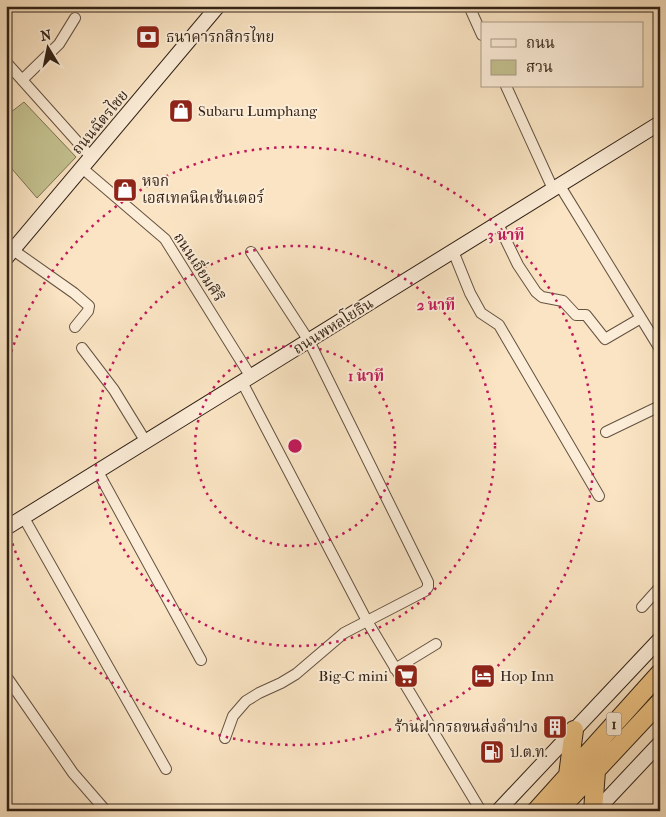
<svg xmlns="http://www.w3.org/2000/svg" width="666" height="817" viewBox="0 0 666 817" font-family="'IM FELL French Canon','Noto Serif Thai',serif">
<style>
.green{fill:#c4c290;stroke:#7b7253}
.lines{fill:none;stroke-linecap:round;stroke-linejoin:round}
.street-casing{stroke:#645241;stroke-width:12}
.secondary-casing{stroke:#322216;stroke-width:16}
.highway-casing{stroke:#322216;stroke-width:20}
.street{stroke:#fcedd8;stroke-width:10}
.secondary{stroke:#fcedd8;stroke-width:14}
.highway{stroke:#edc282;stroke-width:18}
.ring{fill:none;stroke:#c2185b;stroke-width:2.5;stroke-dasharray:2.5 5}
.labels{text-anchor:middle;stroke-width:4;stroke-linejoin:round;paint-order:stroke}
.shield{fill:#fcedd8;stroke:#6f5f50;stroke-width:1}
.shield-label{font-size:14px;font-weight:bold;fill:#322216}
.poi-label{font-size:15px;fill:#322216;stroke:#fcedd8;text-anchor:start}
.street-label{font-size:15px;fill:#322216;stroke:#fcedd8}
.centre{fill:#c2185b;stroke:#fcedd8;stroke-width:2.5}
.ring-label{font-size:15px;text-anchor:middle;font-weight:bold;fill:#c2185b;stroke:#fcedd8;stroke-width:4;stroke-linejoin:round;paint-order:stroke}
</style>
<rect width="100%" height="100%" fill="#fae4c3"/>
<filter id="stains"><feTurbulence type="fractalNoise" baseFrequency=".004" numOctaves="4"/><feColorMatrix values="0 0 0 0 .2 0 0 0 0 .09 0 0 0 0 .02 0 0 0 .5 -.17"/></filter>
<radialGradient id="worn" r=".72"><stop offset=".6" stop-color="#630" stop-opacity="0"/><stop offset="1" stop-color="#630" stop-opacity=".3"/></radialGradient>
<!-- green -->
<path class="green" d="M 24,102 L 76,157 L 37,198 L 6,162 L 6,116 Z"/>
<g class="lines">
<defs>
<path id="street" d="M 469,6 L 482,35
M 6,62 L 91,157
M 22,80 L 59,44 L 75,18
M 506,86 L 553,189
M 82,168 L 165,239 L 251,377
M 560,186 L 660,349
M 498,224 L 518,265 L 536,292 L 542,297 L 563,301 L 576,315 L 586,315 L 605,339 L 641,318
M 13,250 L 74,293 L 89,306 L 88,311 L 75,327
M 453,251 L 470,293 L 481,313 L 499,325 L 599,496
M 82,348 L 114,390 L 146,442
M 242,382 L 367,621 L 481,811
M 606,432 L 660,406
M 98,472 L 201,660
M 24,518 L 166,769
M 642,607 L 660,587
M 395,669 L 436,644
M 6,676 L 73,773 L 106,811
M 225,738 L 233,716 L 246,701 L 259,693 L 281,683 L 296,674 L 344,633 L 425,591 L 428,587 L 428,582 L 309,341 L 251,252"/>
<path id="secondary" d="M 6,258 L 218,6
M 6,528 L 660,123
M 498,811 L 660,639
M 596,811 L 660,743"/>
<path id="highway" d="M 568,775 L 574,730
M 536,811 L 660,673
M 558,811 L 660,702
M 593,811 L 596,771"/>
</defs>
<!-- street casing -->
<use href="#street" class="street-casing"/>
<!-- secondary casing -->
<use href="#secondary" class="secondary-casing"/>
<!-- highway casing -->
<use href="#highway" class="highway-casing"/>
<!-- street -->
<use href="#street" class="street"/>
<!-- secondary -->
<use href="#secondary" class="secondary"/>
<!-- highway -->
<use href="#highway" class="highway"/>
</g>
<!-- distance rings -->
<g class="ring">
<circle cx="295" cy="446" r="100"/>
<circle cx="295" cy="446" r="200"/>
<path d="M7 366A299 299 0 1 1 7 526"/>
</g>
<!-- icons -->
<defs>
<symbol id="bank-square" viewBox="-11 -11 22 22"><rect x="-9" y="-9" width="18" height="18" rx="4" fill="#8f2418" stroke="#fcedd8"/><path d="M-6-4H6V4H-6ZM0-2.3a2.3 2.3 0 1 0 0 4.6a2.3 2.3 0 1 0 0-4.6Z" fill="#fff"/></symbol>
<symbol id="shop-square" viewBox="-11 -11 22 22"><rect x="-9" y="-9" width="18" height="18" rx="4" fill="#8f2418" stroke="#fcedd8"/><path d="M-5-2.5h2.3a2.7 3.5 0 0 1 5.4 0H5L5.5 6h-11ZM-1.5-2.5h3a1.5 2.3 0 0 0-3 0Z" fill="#fff"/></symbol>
<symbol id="supermarket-square" viewBox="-11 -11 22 22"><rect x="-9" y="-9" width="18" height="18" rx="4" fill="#8f2418" stroke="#fcedd8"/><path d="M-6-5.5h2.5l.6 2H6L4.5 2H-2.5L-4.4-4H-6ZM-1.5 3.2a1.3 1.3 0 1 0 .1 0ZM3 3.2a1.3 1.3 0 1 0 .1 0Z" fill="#fff"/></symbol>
<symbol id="hotel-square" viewBox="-11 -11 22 22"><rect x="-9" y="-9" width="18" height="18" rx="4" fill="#8f2418" stroke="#fcedd8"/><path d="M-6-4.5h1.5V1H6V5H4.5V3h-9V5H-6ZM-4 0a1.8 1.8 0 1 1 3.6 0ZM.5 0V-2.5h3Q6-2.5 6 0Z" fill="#fff"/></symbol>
<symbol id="building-square" viewBox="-11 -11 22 22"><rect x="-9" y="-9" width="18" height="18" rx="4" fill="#8f2418" stroke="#fcedd8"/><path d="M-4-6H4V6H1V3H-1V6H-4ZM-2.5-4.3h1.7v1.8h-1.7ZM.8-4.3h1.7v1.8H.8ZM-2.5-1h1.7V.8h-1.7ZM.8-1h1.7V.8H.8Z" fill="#fff"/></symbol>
<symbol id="fuel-square" viewBox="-11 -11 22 22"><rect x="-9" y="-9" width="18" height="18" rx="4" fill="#8f2418" stroke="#fcedd8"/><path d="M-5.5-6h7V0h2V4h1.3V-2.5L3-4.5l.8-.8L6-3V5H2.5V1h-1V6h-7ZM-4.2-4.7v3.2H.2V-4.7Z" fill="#fff"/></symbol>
</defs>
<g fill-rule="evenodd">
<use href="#bank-square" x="134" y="23" width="28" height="28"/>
<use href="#shop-square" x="167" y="97" width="28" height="28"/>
<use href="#shop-square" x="111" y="176" width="28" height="28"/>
<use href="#supermarket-square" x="392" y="662" width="28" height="28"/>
<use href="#hotel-square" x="469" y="662" width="28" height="28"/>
<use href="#building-square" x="541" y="713" width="28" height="28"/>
<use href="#fuel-square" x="478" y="738" width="28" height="28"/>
</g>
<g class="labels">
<!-- shield labels -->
<rect class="shield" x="606.5" y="712.5" width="15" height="23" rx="4"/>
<g class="shield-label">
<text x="614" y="729">1</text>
</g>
<!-- poi labels -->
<g class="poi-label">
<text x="166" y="42">ธนาคารกสิกรไทย</text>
<text x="198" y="116">Subaru Lumphang</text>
<text x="142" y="186">หจก<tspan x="142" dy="17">เอสเทคนิคเซ้นเตอร์</tspan></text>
<text x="388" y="681" text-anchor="end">Big-C mini</text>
<text x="500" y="681">Hop Inn</text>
<text x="538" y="732" text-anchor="end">ร้านฝากรถขนส่งลำปาง</text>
<text x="510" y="757">ป.ต.ท.</text>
</g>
<!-- street labels -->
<g class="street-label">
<text transform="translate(100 122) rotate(-50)" y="5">ถนนฉัตรไชย</text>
<text transform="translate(199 267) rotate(57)" y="5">ถนนเอี่ยมศิริ</text>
<text transform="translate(333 326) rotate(-32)" y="5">ถนนพหลโยธิน</text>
</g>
</g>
<circle cx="295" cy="446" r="8" class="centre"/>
<g class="ring-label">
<text x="506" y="240">3 นาที</text>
<text x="436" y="310">2 นาที</text>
<text x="366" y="381">1 นาที</text>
</g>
<!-- margin -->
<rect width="666" height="817" fill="none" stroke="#fae4c3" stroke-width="25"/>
<rect x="8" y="8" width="651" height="802" fill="none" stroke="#322216" stroke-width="2.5"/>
<rect x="12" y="12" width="641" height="792" fill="none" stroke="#322216"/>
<!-- legend -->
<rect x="481" y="22" width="162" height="65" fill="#fcedd8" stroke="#ab9c8a"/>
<rect x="491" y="39" width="25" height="8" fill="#fcedd8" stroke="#ab9c8a"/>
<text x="526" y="48" font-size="15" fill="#322216">ถนน</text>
<rect x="491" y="60" width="25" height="15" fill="#c4c290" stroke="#ab9c8a"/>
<text x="526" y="72" font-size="15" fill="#322216">สวน</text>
<!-- north arrow -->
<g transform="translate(48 48) rotate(350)" stroke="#fcedd8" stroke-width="4" paint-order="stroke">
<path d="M0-4L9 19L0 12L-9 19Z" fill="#322216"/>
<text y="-8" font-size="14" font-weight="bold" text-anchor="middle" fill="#322216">N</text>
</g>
<rect width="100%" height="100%" filter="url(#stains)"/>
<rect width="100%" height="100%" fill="url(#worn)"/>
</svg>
